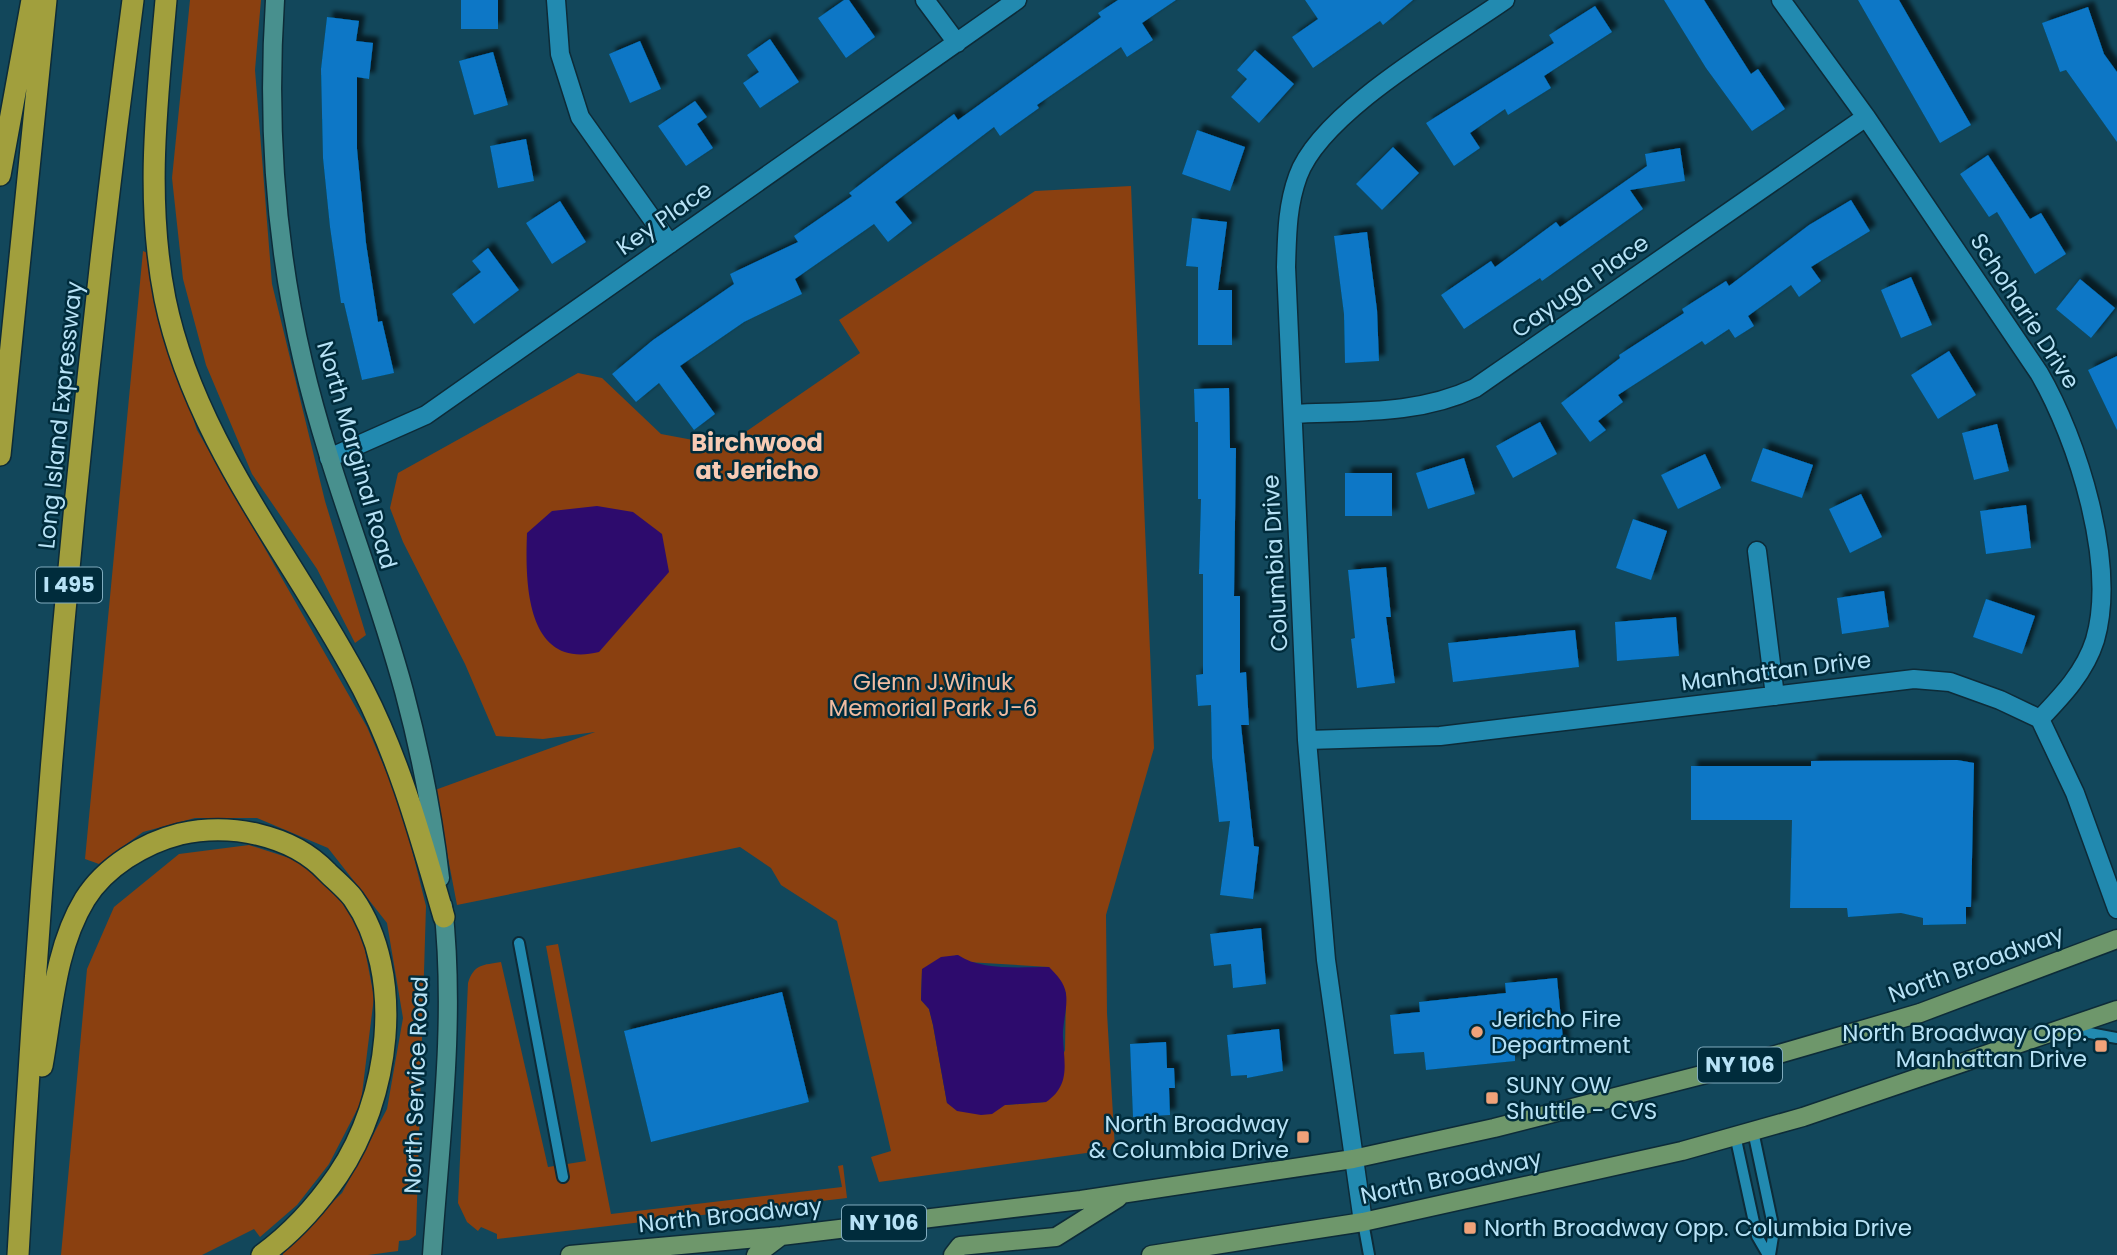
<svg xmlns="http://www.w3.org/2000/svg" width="2117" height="1255" viewBox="0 0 2117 1255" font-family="Poppins,sans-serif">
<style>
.green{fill:#8a4010;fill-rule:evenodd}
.water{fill:#2d0b6d}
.building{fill:#0877c6;filter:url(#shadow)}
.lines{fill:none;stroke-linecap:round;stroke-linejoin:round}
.lane-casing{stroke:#0d2b38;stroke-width:14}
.street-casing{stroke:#0d2b38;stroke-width:21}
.secondary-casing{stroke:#0d2b38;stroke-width:21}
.primary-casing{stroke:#0d2b38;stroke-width:21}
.highway-casing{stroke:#0d2b38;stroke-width:24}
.lane{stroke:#228ab0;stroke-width:10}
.street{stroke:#228ab0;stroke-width:18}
.secondary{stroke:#48908e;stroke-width:18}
.primary{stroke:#6e976b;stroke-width:18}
.highway{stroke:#a19f3d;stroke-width:21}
.poi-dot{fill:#f0a279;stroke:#002c3c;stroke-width:2.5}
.labels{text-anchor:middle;stroke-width:5;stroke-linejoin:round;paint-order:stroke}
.shield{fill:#002c3c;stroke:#80abbe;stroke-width:2}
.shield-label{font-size:21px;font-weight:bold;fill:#b7e2f6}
.street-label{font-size:23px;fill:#b7e2f6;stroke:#002c3c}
.park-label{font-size:23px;fill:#f1bca1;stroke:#002c3c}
.poi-label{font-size:23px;fill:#b7e2f6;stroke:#002c3c;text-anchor:start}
.neighbourhood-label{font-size:24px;font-weight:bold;fill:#f8cbb4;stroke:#002c3c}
</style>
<defs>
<filter id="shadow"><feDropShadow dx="6" dy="-6" stdDeviation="2" flood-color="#0009"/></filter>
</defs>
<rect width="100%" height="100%" fill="#12475b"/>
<!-- green -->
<path class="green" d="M 190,0 L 261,0 L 255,70 L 272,284 L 325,501 L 366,635 L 355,643 L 317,569 L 252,474 L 206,365 L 183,279 L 172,178 Z
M 1131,186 L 1154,748 L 1106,915 L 1107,1013 L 1115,1149 L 879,1182 L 871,1157 L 891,1151 L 837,921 L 781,885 L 771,868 L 740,847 L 457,905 L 435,790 L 595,732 L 543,739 L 496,736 L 465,664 L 403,542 L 390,508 L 398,473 L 578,373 L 602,378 L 661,434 L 725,446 L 860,353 L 839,320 L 1035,191 ZM 957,955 L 967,962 L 1049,967 L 1066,993 L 1065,1050 L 1046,1102 L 1005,1105 L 947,1103 L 933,1025 L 929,1009 L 921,1000 L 922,970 Z
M 143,251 L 150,254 L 163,329 L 197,430 L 367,727 L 401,806 L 426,906 L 416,1235 L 409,1240 L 399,1241 L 398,1251 L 368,1255 L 283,1255 L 282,1251 L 342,1193 L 387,1109 L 403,1018 L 387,923 L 328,848 L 257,818 L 195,818 L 143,832 L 99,864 L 85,859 Z
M 249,845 L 308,864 L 359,919 L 374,997 L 361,1102 L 329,1164 L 297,1205 L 260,1237 L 254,1229 L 202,1255 L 61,1255 L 87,969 L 114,907 L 179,854 Z
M 558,944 L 611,1214 L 842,1187 L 838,1166 L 843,1165 L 847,1198 L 497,1239 L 497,1234 L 481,1227 L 478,1231 L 467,1222 L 458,1203 L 468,983 C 474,964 483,965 501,962 L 548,1167 L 586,1161 L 546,946 Z"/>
<!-- water -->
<path class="water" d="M 597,506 L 633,512 L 662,534 L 669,572 L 599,652 C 526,670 525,583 527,533 L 552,511 Z
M 958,955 C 981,971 1021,967 1049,967 C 1056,974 1065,983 1066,994 C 1068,1008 1062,1024 1063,1038 C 1064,1063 1071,1085 1046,1102 L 1005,1105 L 992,1114 L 981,1115 L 957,1111 L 947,1103 L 933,1025 L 929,1009 L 921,1000 L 922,969 L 941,957 Z"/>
<!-- building -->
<path class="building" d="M 461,0 L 498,0 L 498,29 L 461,29 Z
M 844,0 L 849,0 L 875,37 L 846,58 L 818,18 Z
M 1118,0 L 1176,0 L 1142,23 L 1153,40 L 1127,57 L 1121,47 L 1037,105 L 1039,108 L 1000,136 L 994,127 L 895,202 L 912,223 L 888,242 L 874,224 L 795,279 L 802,294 L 744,322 L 680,366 L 715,414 L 694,430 L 659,383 L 636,402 L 612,374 L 653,340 L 734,284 L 730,274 L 798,242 L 794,236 L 852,196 L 849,193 L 892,160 L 954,114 L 958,120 L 1101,17 L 1098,13 Z
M 1305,0 L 1413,0 L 1383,25 L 1380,21 L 1313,68 L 1292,37 L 1318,19 Z
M 1664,0 L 1704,0 L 1751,74 L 1758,69 L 1785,109 L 1752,131 L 1706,68 Z
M 1858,0 L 1899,0 L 1971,125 L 1940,143 Z
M 1595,6 L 1612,32 L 1544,76 L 1551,88 L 1508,115 L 1505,109 L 1470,133 L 1480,148 L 1454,166 L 1426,123 L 1554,43 L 1549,35 Z
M 2088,7 L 2104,54 L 2117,72 L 2117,142 L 2066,70 L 2060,72 L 2042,23 Z
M 327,17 L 359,21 L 356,41 L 373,43 L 369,79 L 357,77 L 357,149 L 366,243 L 378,322 L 382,321 L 394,373 L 362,380 L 344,303 L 341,303 L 330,227 L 323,158 L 321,69 Z
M 770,39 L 799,82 L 760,108 L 743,83 L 759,72 L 747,55 Z
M 640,41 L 661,89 L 630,103 L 609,54 Z
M 1255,50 L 1294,84 L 1259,123 L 1231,97 L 1247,79 L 1237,70 Z
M 493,52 L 508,105 L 474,115 L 459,61 Z
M 695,101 L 707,117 L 697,124 L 713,148 L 686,166 L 658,126 Z
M 1197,130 L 1245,147 L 1230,191 L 1182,174 Z
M 526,139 L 534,181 L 498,188 L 490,146 Z
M 1393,147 L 1419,173 L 1382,210 L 1356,184 Z
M 1680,148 L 1685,181 L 1630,190 L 1643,209 L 1542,281 L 1540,278 L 1464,329 L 1441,295 L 1491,261 L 1495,267 L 1556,222 L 1560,227 L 1647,166 L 1645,154 Z
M 1988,155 L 2030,219 L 2041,213 L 2066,254 L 2035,274 L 1997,212 L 1989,217 L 1960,174 Z
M 1851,200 L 1870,231 L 1811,267 L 1821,281 L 1799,297 L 1791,285 L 1748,316 L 1754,326 L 1735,338 L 1729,329 L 1705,345 L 1702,341 L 1618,395 L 1623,402 L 1598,421 L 1606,430 L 1590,442 L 1561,403 L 1620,358 L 1619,355 L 1684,313 L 1682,309 L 1726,281 L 1729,286 L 1809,225 Z
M 560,201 L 586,242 L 552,264 L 526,223 Z
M 1192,218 L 1227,222 L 1218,290 L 1232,290 L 1232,345 L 1198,345 L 1198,267 L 1186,266 Z
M 1367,232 L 1377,310 L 1379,361 L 1345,363 L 1344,314 L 1334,236 Z
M 488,248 L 519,290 L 474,324 L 452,294 L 481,272 L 472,261 Z
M 1911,277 L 1932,325 L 1901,338 L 1881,290 Z
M 2080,279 L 2115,308 L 2091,338 L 2056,309 Z
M 1949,351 L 1976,395 L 1938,419 L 1911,375 Z
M 2117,356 L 2117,430 L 2088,370 Z
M 1229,388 L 1230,448 L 1236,448 L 1234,596 L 1240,596 L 1240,673 L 1246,672 L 1249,725 L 1241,725 L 1254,846 L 1259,847 L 1253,899 L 1220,895 L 1230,821 L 1219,822 L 1212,758 L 1211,705 L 1198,706 L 1196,675 L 1203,674 L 1203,574 L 1199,574 L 1201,499 L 1198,499 L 1198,422 L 1195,422 L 1194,389 Z
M 1540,422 L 1557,454 L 1513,478 L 1496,446 Z
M 1997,424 L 2009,471 L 1974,480 L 1962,433 Z
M 1763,448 L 1813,465 L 1802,498 L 1751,481 Z
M 1705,454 L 1721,488 L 1678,509 L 1661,475 Z
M 1464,458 L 1475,494 L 1428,509 L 1416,473 Z
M 1345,473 L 1392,473 L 1392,516 L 1345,516 Z
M 1861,494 L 1882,537 L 1850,553 L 1829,509 Z
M 2026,505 L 2031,548 L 1986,554 L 1980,511 Z
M 1633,519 L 1667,531 L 1651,580 L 1616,568 Z
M 1386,567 L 1391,617 L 1386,617 L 1395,683 L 1357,688 L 1351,639 L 1355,638 L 1348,570 Z
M 1884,591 L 1889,627 L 1842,634 L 1837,598 Z
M 1986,599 L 2035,616 L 2022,654 L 1973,637 Z
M 1676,617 L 1679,656 L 1617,661 L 1615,622 Z
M 1575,630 L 1579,667 L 1453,682 L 1448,643 Z
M 1957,760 L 1974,763 L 1971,907 L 1966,907 L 1966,924 L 1923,925 L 1923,918 L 1901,913 L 1848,917 L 1847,908 L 1790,908 L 1792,820 L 1691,820 L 1691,766 L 1811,766 L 1811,761 Z
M 1261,928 L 1266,984 L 1233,988 L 1231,964 L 1214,966 L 1210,934 Z
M 1557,978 L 1564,1049 L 1515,1054 L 1515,1061 L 1426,1070 L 1424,1052 L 1394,1054 L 1390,1015 L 1420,1012 L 1419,1002 L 1506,993 L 1505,983 Z
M 782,992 L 809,1102 L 651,1142 L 624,1031 Z
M 1279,1029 L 1283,1071 L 1247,1078 L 1247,1075 L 1231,1076 L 1227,1035 Z
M 1166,1042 L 1167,1068 L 1174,1068 L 1175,1088 L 1169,1088 L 1170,1115 L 1133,1117 L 1130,1044 Z"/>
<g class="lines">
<defs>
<path id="lane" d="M 519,943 L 563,1177
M 2068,1029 L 2117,1038
M 1753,1131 L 1774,1230 L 1770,1255
M 1735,1135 L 1757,1236 L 1768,1255
M 1363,1222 L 1369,1255"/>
<path id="street" d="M 556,0 L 560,54 L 580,117 L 670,244
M 925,0 L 957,43
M 1781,0 L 1866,117 L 2039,373 C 2078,440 2117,564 2095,640 C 2085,672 2062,696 2040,719
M 1293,414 C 1355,411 1418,415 1475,388 L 1866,117
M 329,458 L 426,415 L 1017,0
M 1757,551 L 1775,696
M 1307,740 L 1440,736 L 1914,679 L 1950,682 L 2000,700 L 2040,719 L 2075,793 L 2117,909
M 1363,1222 L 1326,960 L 1307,740 L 1286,267 C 1287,235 1287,206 1298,176 C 1321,112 1448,40 1505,0"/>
<path id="secondary" d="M 275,0 C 267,122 275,243 303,362 C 329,474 374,580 404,691 C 420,751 433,816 440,878
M 432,1255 C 440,1140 456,1021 443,906"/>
<path id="primary" d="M 570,1255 L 781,1236 L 1081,1200 L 1353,1159 L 1494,1128 L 1741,1065 L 1920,1013 L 2117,939
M 756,1255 L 781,1236
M 953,1255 L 960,1246 L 1056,1237 L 1118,1198
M 1151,1255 L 1363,1222 L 1682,1151 L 1803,1117 L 2117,1010"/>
<path id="highway" d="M 166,0 C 157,102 145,198 165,299 C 195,445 296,560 363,689 C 400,761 421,839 444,917
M 0,175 L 32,0
M 0,455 L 46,0
M 42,1066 C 52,1010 55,948 85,899 C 105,867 144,843 180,834 C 230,823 291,834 327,872 C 335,880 346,889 353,898 C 407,975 389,1100 338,1175 C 318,1204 291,1234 262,1255
M 18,1255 C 41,836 78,416 133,0"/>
</defs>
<!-- lane casing -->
<use href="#lane" class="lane-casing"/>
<!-- street casing -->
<use href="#street" class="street-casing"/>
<!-- secondary casing -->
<use href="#secondary" class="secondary-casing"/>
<!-- primary casing -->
<use href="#primary" class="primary-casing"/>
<!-- highway casing -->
<use href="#highway" class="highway-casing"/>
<!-- lane -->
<use href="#lane" class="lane"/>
<!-- street -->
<use href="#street" class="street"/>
<!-- secondary -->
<use href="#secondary" class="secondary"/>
<!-- primary -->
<use href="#primary" class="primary"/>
<!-- highway -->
<use href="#highway" class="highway"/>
</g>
<!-- markers -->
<g class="poi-dot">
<circle cx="1477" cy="1032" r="7"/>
<rect x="2094" y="1039" width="14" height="14" rx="3.5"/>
<rect x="1485" y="1091" width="14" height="14" rx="3.5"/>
<rect x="1296" y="1130" width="14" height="14" rx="3.5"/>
<rect x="1463" y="1221" width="14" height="14" rx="3.5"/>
</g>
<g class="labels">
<!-- shield labels -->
<g class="shield">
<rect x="36" y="567.5" width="66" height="35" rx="5"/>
<rect x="1698" y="1047.5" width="84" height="35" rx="5"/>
<rect x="842" y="1205.5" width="84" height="35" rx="5"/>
</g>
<g class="shield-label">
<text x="69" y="592">I 495</text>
<text x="1740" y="1072">NY 106</text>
<text x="884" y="1230">NY 106</text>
</g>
<!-- street labels -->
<g class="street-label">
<text transform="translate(664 218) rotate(-35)" y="8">Key Place</text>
<text transform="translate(1580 286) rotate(-35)" y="8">Cayuga Place</text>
<text transform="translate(2025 311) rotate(57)" y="8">Schoharie Drive</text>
<text transform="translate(60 415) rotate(-84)" y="8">Long Island Expressway</text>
<text transform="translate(357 455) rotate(74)" y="8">North Marginal Road</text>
<text transform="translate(1275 563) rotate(-93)" y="8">Columbia Drive</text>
<text transform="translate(1776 671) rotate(-7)" y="8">Manhattan Drive</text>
<text transform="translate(1976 964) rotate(-20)" y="8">North Broadway</text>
<text transform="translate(416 1085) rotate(-88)" y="8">North Service Road</text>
<text transform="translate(1451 1177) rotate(-12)" y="8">North Broadway</text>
<text transform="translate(730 1215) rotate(-6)" y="8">North Broadway</text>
</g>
<!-- park labels -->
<g class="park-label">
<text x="933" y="690">Glenn J.Winuk<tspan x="933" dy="26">Memorial Park J-6</tspan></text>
</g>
<!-- poi labels -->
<g class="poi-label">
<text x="1491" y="1027">Jericho Fire<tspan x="1491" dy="26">Department</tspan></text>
<text x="2087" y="1041" text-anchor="end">North Broadway Opp.<tspan x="2087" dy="26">Manhattan Drive</tspan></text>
<text x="1506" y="1093">SUNY OW<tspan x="1506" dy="26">Shuttle - CVS</tspan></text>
<text x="1289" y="1132" text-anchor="end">North Broadway<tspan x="1289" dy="26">&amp; Columbia Drive</tspan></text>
<text x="1484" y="1236">North Broadway Opp. Columbia Drive</text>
</g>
<!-- neighbourhood labels -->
<g class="neighbourhood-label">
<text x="757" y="451">Birchwood<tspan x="757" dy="28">at Jericho</tspan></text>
</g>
</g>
</svg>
